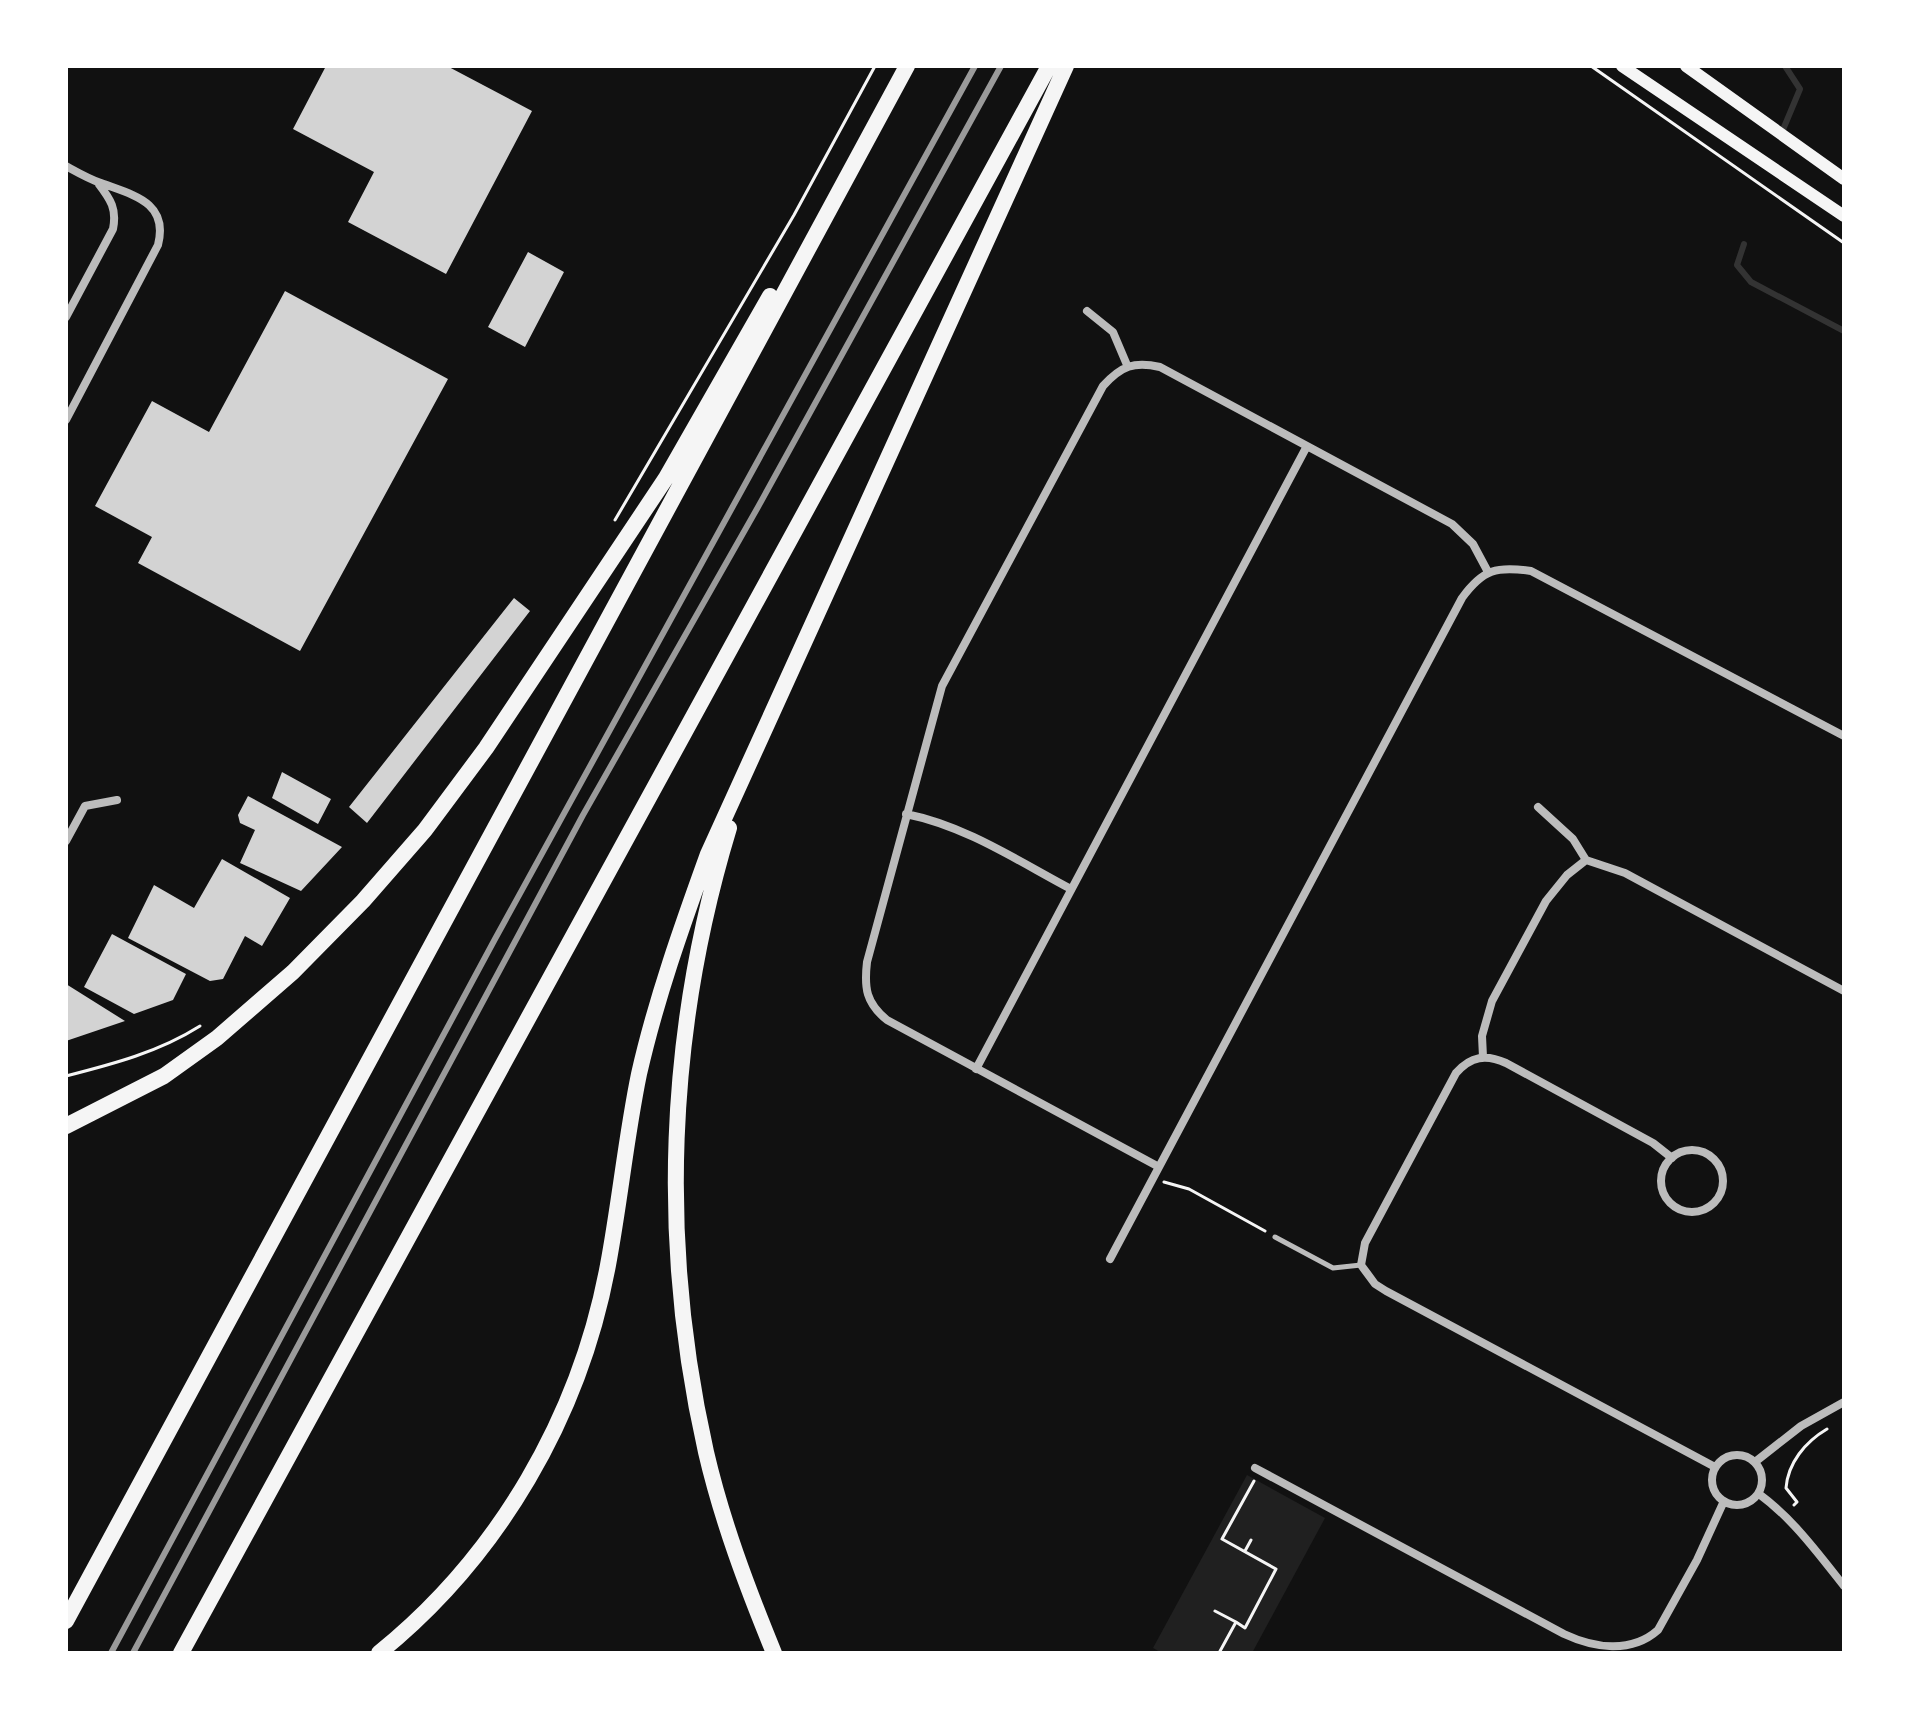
<svg xmlns="http://www.w3.org/2000/svg" width="1910" height="1719" viewBox="0 0 1910 1719" font-family="'DM Sans',sans-serif">
<style>
.green{fill:#202020}
.lines{fill:none;stroke-linecap:round;stroke-linejoin:round}
.stream{stroke:#333;stroke-width:6}
.building{fill:#d3d3d3}
.path{stroke:#f5f5f5;stroke-width:3}
.service{stroke:#bcbcbc;stroke-width:5}
.minor{stroke:#bcbcbc;stroke-width:8}
.secondary{stroke:#f5f5f5;stroke-width:12}
.motorway{stroke:#f5f5f5;stroke-width:16}
.rail{stroke:#9a9a9a;stroke-width:6}
</style>
<rect width="100%" height="100%" fill="#111"/>
<!-- green -->
<path class="green" d="M 1247,1475 L 1325,1518 L 1252,1653 L 1162,1653 L 1153,1648 Z"/>
<g class="lines">
<!-- stream -->
<path class="stream" d="M 1782,132 L 1800,89 L 1785,66
M 1744,244 L 1737,265 L 1751,282 L 1844,331"/>
</g>
<!-- building -->
<path class="building" d="M 326,66 L 447,66 L 532,111 L 446,274 L 348,222 L 374,172 L 293,129 Z
M 528,252 L 564,272 L 525,347 L 488,327 Z
M 285,291 L 448,379 L 300,651 L 138,563 L 152,537 L 95,506 L 152,401 L 209,432 Z
M 514,598 L 530,611 L 367,823 L 349,807 Z
M 282,772 L 331,799 L 318,824 L 272,798 Z
M 248,796 L 342,847 L 301,891 L 240,863 L 255,830 L 240,823 L 238,815 Z
M 222,859 L 290,898 L 262,946 L 245,936 L 223,979 L 210,981 L 128,938 L 154,885 L 194,908 Z
M 112,934 L 186,974 L 173,1000 L 134,1014 L 84,987 Z
M 66,984 L 125,1021 L 66,1041 Z"/>
<g class="lines">
<!-- path -->
<path class="path" d="M 1591,66 L 1844,243
M 615,520 L 794,215 L 875,66
M 66,1076 C 113,1064 159,1052 200,1026
M 1164,1182 L 1189,1189 L 1265,1231
M 1794,1505 L 1797,1502 L 1786,1488 C 1788,1463 1805,1442 1827,1429
M 1245,1551 L 1251,1540
M 1215,1611 L 1236,1622
M 1219,1653 L 1236,1622 L 1245,1628 L 1276,1569 L 1222,1539 L 1254,1481"/>
<!-- service -->
<path class="service" d="M 1275,1237 L 1333,1268 L 1361,1265"/>
<!-- minor -->
<path class="minor" d="M 66,166 C 77,172 89,179 101,183 C 133,195 169,202 158,245 L 66,420
M 1087,311 L 1113,332 L 1127,365
M 66,317 L 113,229 C 117,209 111,200 98,183
M 1538,807 L 1573,839 L 1586,860
M 906,814 C 966,826 1018,861 1071,889
M 66,841 L 85,806 L 117,800
M 1483,1057 L 1482,1036 L 1492,1001 L 1546,901 L 1567,875 L 1586,860 L 1625,873 L 1844,991
M 976,1069 L 1307,446
M1661 1181a31 31 0 1 1 62 0a31 31 0 1 1-62 0Z
M 1672,1158 L 1653,1143 L 1506,1063 C 1486,1054 1471,1056 1456,1073 L 1365,1243 L 1361,1265 L 1375,1284 L 1386,1291 L 1715,1467
M 1159,1167 L 887,1020 C 866,1003 864,988 867,962 L 942,686 L 1103,386 C 1121,366 1134,361 1160,367 L 1452,524 L 1473,544 L 1488,572
M 1110,1259 L 1462,598 C 1483,569 1497,566 1531,571 L 1844,736
M1712 1480a25 25 0 1 1 50 0a25 25 0 1 1-50 0Z
M 1755,1462 L 1801,1426 L 1844,1402
M 1255,1468 L 1564,1634 C 1594,1648 1631,1654 1658,1630 L 1697,1560 L 1724,1501
M 1759,1494 C 1793,1519 1817,1552 1844,1586"/>
<!-- secondary -->
<path class="secondary" d="M 1622,66 L 1844,216
M 1686,66 L 1844,179"/>
<!-- motorway -->
<path class="motorway" d="M 729,828 C 667,1032 659,1244 706,1452 C 722,1521 747,1587 774,1653
M 66,1126 L 164,1076 L 217,1038 L 293,972 L 363,901 L 425,830 L 486,748 L 666,478 L 770,296
M 66,1621 L 907,66
M 181,1653 L 1049,66
M 379,1653 C 499,1556 580,1416 608,1265 C 620,1201 626,1137 639,1074 C 656,999 682,926 708,854 L 1066,66"/>
<!-- rail -->
<path class="rail" d="M 111,1653 L 495,939 L 975,66
M 133,1653 L 583,815 L 758,507 L 1001,66"/>
</g>
<!-- border -->
<rect width="1910" height="1719" fill="none" stroke="#ffffff" stroke-width="136"/>
</svg>
